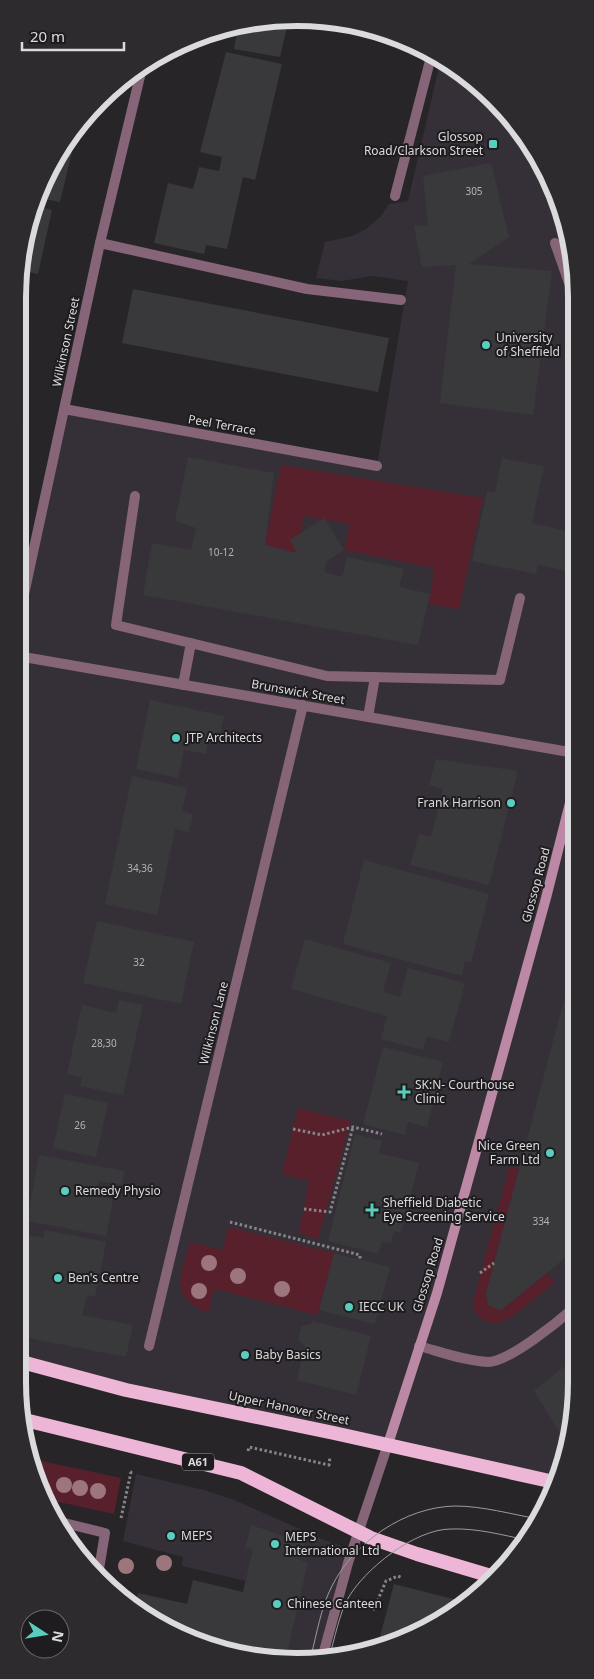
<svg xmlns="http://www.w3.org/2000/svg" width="594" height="1679" viewBox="0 0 594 1679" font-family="'Noto Sans',sans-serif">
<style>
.built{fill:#353037}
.green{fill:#58202b}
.building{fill:#39393c}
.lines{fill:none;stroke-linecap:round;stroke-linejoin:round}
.path{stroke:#878688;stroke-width:3;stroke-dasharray:2.5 2.5;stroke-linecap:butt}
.service{stroke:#856577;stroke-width:10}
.minor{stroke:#856577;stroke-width:10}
.tertiary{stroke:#856577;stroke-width:10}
.secondary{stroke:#bb88a5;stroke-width:10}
.trunk{stroke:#eeb6d6;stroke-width:14}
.tram{stroke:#9b9a9c;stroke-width:1}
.tree{fill:#9d757c}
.poi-dot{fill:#59cebf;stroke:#1e1c1e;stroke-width:2}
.labels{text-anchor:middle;stroke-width:4;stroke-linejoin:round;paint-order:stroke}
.number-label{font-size:10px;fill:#b2b2b4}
.shield{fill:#1e1c1e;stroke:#a2a1a3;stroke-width:1}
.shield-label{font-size:11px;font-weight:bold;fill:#dbdadc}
.poi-label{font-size:12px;fill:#dbdadc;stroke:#1e1c1e;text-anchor:start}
.street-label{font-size:12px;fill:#dbdadc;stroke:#1e1c1e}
.rim{fill:none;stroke:#dbdadc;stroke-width:6}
</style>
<rect width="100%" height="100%" fill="#272528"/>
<!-- built -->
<path class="built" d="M 441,58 L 507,113 L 548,174 L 574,260 L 576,1382 L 567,1454 L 554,1482 L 18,1364 L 18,622 L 64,409 L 377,465 L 408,281 L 372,276 L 342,281 L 316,278 L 325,242 L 352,236 L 366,229 L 380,217 L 389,204 L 408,201 Z
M 136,1474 L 204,1490 L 232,1499 L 327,1541 L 353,1550 L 323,1655 L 261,1659 L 210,1644 L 243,1592 L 246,1581 L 182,1566 L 183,1557 L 123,1541 Z"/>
<!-- green -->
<path class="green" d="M 281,465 L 483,498 L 459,609 L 429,604 L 434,568 L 344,550 L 350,524 L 304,516 L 297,553 L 265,545 Z
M 298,1108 L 351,1121 L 318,1239 L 299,1233 L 309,1181 L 282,1174 Z
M 509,1167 L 519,1169 L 486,1293 L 488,1305 L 499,1310 L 504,1308 L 546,1273 L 555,1283 L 510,1318 L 495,1324 C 483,1321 473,1316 473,1302 Z
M 228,1227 L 334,1253 L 317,1315 L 214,1289 L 208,1313 C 167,1296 181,1276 190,1242 L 223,1250 Z
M 33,1459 L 121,1478 L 114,1514 L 45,1499 L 39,1489 Z"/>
<!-- building -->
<path class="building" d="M 260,20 L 288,22 L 280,57 L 234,49 L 238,27 Z
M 226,52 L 282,64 L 255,180 L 243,177 L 227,249 L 206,245 L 204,254 L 154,243 L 168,183 L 193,189 L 199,167 L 219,171 L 222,157 L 200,152 Z
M 73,130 L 77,131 L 60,202 L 40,198 Z
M 491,163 L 509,237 L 469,264 L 552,271 L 533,415 L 440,403 L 456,265 L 422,267 L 414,226 L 428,225 L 423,176 Z
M 36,206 L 52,210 L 38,274 L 21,270 L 27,225 Z
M 133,289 L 389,338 L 378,392 L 122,343 Z
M 18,291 L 29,294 L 18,338 Z
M 188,457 L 274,473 L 265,545 L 297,553 L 290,540 L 324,518 L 344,550 L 327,561 L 324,572 L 342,577 L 347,557 L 404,569 L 399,587 L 430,594 L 418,645 L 143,595 L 152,543 L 191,550 L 196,528 L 175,521 Z
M 502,458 L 544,466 L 532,523 L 575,533 L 575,560 L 572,572 L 538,565 L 536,574 L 472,561 L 487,491 L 495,493 Z
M 150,700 L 224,716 L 219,739 L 209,737 L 206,754 L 184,750 L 178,778 L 136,769 Z
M 436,759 L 518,771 L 489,885 L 410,865 L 419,834 L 431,837 L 443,789 L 429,785 Z
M 132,776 L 187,788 L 182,811 L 193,814 L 189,832 L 175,829 L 157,915 L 105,904 Z
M 364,860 L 489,894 L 471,963 L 465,961 L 462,976 L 343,944 Z
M 97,921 L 194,942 L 181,1004 L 83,983 Z
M 305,939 L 391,963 L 383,992 L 400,997 L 408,968 L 465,983 L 449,1042 L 427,1036 L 423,1050 L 381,1039 L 387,1016 L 291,989 Z
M 575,959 L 576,1170 L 573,1183 L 576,1184 L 576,1266 L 574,1268 L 565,1258 L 504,1308 L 499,1310 L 488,1305 L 486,1293 Z
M 119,1000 L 143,1005 L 123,1095 L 80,1086 L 82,1077 L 67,1074 L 82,1005 L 116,1013 Z
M 383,1047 L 443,1062 L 427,1127 L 408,1122 L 405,1135 L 363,1124 Z
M 65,1094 L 108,1103 L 96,1157 L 53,1148 Z
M 355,1134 L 382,1141 L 379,1153 L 419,1163 L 401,1233 L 394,1231 L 391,1243 L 382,1241 L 378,1254 L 328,1241 Z
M 39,1155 L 125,1171 L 122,1185 L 99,1181 L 96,1196 L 113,1199 L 106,1236 L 27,1221 Z
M 45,1230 L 106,1242 L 95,1297 L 87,1295 L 82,1315 L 133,1325 L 126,1357 L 18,1336 L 18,1260 L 22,1234 L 43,1238 Z
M 334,1253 L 390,1267 L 375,1324 L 319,1310 Z
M 312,1321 L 371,1336 L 356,1395 L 297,1380 L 305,1346 L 298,1340 L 301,1326 L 311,1324 Z
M 576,1357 L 576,1382 L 568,1446 L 534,1391 Z
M 251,1525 L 305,1543 L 299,1560 L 308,1562 L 286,1657 L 172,1632 L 136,1604 L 138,1593 L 187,1604 L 193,1580 L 243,1592 L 253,1549 L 245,1548 Z
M 394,1584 L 465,1602 L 453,1614 L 377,1648 Z"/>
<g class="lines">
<!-- path -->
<path class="path" d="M 293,1129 L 322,1135 L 353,1127 L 382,1134
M 304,1209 L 330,1212 L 353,1127
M 230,1222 L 360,1255 L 360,1259
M 480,1273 L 494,1263
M 248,1451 L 249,1447 L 329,1465 L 330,1457
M 539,1513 L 540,1506 L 542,1506
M 121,1518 L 131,1472 L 129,1472
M 368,1607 L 374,1609 L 386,1581 L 398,1576 L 402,1578"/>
<!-- service -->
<path class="service" d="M 395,196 L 432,53
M 100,243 L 307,289 L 401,300
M 555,243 L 574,297
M 135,496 L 116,625 L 327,676 L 500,680 L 520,598
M 183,685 L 191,643
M 368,717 L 375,677"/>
<!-- minor -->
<path class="minor" d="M 64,409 L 377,466
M 18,622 L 100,243 L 142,68
M 18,656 L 575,753
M 149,1346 L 303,705
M 419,1346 C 441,1352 465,1361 488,1362 C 509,1362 559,1321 576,1306
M 60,1522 L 105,1533 L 98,1575"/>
<!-- tertiary -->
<path class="tertiary" d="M 323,1655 L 348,1563 L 388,1444"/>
<!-- secondary -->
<path class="secondary" d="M 388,1444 L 437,1293 L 546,898 L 575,783"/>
<!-- trunk -->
<path class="trunk" d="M 18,1361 L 126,1390 L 334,1433 L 554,1482
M 25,1420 L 241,1473 L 371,1538 L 417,1554 L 491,1576"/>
<!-- tram -->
<path class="tram" d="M 330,1655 C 334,1640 340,1613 347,1600 C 364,1569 415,1529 451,1529 C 477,1528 502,1535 527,1540
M 311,1656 C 317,1633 321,1607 332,1586 C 354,1542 405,1507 455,1506 C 482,1506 511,1514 538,1519"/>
</g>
<!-- trees -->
<g class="tree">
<circle cx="209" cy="1263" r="8"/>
<circle cx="238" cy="1276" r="8"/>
<circle cx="282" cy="1289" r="8"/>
<circle cx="199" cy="1291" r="8"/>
<circle cx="64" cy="1485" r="8"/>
<circle cx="80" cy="1488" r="8"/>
<circle cx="98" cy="1491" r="8"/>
<circle cx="164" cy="1563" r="8"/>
<circle cx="126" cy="1566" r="8"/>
</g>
<!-- markers -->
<g class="poi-dot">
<rect x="488" y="139" width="10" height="10" rx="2.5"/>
<circle cx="486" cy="345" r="5"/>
<circle cx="176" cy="738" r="5"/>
<circle cx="511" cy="803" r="5"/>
<path d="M401.5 1084.5h5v5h5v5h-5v5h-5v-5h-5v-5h5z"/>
<circle cx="550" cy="1153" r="5"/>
<circle cx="65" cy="1191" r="5"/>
<path d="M369.5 1202.5h5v5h5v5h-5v5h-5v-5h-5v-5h5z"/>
<circle cx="58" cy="1278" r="5"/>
<circle cx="349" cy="1307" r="5"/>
<circle cx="245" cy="1355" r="5"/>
<circle cx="171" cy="1536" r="5"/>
<circle cx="275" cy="1544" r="5"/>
<circle cx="277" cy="1604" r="5"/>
</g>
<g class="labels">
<!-- number labels -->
<g class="number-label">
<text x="474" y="195">305</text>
<text x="221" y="556">10-12</text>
<text x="140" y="872">34,36</text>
<text x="139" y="966">32</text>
<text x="104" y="1047">28,30</text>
<text x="80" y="1129">26</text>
<text x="541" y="1225">334</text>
</g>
<!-- shield labels -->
<rect class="shield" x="182" y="1453.5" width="32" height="17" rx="4"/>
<g class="shield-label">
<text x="198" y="1466">A61</text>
</g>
<!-- poi labels -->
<g class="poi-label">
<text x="483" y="141" text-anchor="end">Glossop<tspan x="483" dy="14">Road/Clarkson Street</tspan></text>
<text x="496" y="342">University<tspan x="496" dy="14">of Sheffield</tspan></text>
<text x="186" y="742">JTP Architects</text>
<text x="501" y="807" text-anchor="end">Frank Harrison</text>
<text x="415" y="1089">SK:N- Courthouse<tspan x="415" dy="14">Clinic</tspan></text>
<text x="540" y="1150" text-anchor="end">Nice Green<tspan x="540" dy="14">Farm Ltd</tspan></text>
<text x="75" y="1195">Remedy Physio</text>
<text x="383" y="1207">Sheffield Diabetic<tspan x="383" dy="14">Eye Screening Service</tspan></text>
<text x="68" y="1282">Ben's Centre</text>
<text x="359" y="1311">IECC UK</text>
<text x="255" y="1359">Baby Basics</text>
<text x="181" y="1540">MEPS</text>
<text x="285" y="1541">MEPS<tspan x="285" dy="14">International Ltd</tspan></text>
<text x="287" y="1608">Chinese Canteen</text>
</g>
<!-- street labels -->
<g class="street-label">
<text transform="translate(66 342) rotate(-78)" y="4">Wilkinson Street</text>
<text transform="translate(222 425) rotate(10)" y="4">Peel Terrace</text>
<text transform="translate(298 692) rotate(10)" y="4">Brunswick Street</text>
<text transform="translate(536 885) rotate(-75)" y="4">Glossop Road</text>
<text transform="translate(214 1023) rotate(-76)" y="4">Wilkinson Lane</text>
<text transform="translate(428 1275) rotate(-73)" y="4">Glossop Road</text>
<text transform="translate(289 1408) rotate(12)" y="4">Upper Hanover Street</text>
</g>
</g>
<!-- crop -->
<path d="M0 0H594V1679H0ZM297 26H297A271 271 0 0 1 568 297V1382A271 271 0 0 1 297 1653H297A271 271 0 0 1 26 1382V297A271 271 0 0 1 297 26Z" fill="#2d2b2d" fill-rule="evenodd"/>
<path class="rim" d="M297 26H297A271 271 0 0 1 568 297V1382A271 271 0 0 1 297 1653H297A271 271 0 0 1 26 1382V297A271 271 0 0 1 297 26Z"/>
<!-- north arrow -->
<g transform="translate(45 1634) rotate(102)"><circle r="24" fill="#1e1c1e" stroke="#6a686a"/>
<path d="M0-4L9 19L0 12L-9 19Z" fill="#59cebf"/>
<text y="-8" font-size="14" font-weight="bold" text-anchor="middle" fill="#dbdadc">N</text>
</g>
<!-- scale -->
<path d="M22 42v8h102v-8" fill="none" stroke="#dbdadc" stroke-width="2.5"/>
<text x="30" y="42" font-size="15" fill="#dbdadc" stroke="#1e1c1e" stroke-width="4" paint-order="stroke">20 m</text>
</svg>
